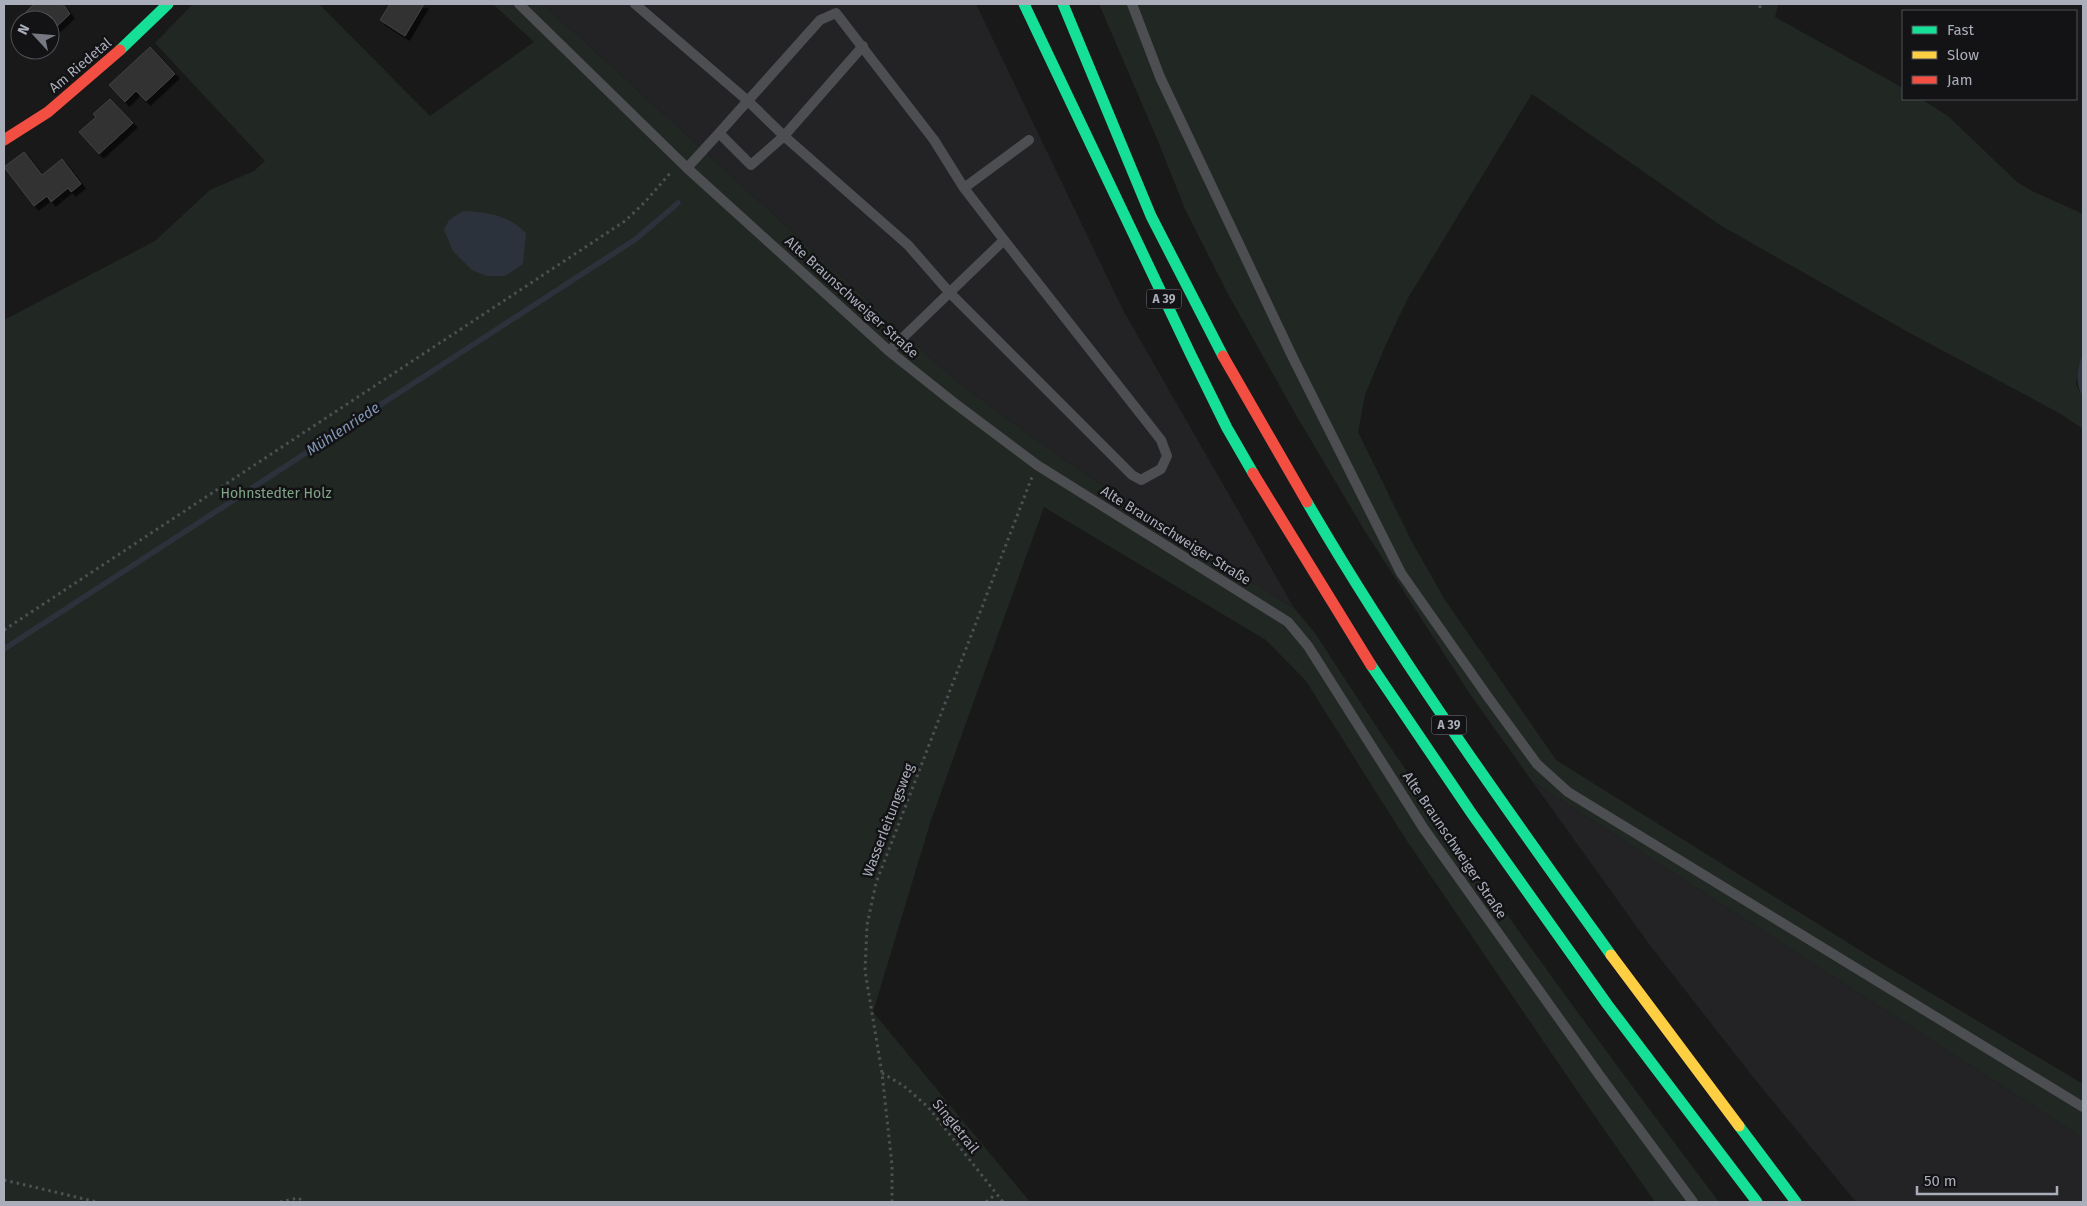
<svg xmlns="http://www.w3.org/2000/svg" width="2087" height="1206" viewBox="0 0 2087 1206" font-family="'Fira Sans',sans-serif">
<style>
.built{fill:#232325}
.green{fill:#212823}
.water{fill:#2c323b}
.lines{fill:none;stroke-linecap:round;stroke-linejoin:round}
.stream{stroke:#2c323b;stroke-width:5.5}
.building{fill:#313131;stroke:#414245;filter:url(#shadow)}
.path{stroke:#4f4f54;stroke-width:3;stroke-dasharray:2.5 4;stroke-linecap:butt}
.lane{stroke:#4d4e52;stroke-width:10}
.fast{stroke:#16e098;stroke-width:11}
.slow{stroke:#ffcf43;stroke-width:11}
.jam{stroke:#f24e42;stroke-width:11}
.labels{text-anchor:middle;stroke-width:5;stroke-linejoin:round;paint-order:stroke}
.shield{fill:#131315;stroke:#7d7f88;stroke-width:1}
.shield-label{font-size:12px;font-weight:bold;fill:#aaadba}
.street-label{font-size:14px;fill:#aaadba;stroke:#131315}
.park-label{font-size:14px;fill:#81a588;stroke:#131315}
.water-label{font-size:15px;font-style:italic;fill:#8196b4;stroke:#131315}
</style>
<defs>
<filter id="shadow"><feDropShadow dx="4.5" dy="4.5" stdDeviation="0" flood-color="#0009"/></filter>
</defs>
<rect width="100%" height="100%" fill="#191919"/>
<!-- built -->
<path class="built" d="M 543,4 L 976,4 L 1123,310 L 1294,608 L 1232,571 L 1051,451 L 955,380 Z
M 1532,781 L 2083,1138 L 2083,1202 L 1856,1202 L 1757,1082 L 1649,944 Z"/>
<!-- green -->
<path class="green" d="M 193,4 L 319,4 L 430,116 L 534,42 L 493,4 L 543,4 L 955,380 L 1051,451 L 1232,571 L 1294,608 L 1315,633 C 1441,829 1579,1016 1719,1202 L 1655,1202 L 1578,1092 L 1405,838 L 1306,681 L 1266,640 L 1044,507 L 931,820 L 873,1012 L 1030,1202 L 4,1202 L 4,320 L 155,241 L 210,190 L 254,171 L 265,161 L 155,43 Z
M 1099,4 L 1778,4 L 1775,17 L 1903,88 L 1903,99 L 1921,99 L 1948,116 L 2017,182 L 2030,190 L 2083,214 L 2083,353 L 2078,368 L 2076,384 L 2083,399 L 2083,429 L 2061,414 L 1908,332 L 1720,225 L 1532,94 L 1408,298 L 1386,344 L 1365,395 L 1358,432 L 1412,542 L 1445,600 L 1556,760 L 1874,959 L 2083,1084 L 2083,1138 L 1532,781 L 1470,694 L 1363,528 L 1296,415 L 1228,294 L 1185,209 L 1158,141 Z"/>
<!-- water -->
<path class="water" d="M 463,211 C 487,212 508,215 526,233 L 523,264 L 505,276 L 487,276 L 472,270 L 453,251 L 444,230 L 449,220 Z
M 2083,353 L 2083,399 C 2075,381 2076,372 2083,353 Z"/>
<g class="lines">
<!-- stream -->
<path class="stream" d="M 4,649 L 636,239 L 678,203"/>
</g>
<!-- building -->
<path class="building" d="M 34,4 L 63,4 L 70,14 L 53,30 L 50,27 L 50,20 L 30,20 L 24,14 Z
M 390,4 L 424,4 L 405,36 L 380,20 Z
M 150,47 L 175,74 L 146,101 L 136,91 L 125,102 L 109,85 Z
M 110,99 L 133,123 L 99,154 L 79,132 L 96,117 L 93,114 Z
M 24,152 L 42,175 L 62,159 L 81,184 L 71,192 L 68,188 L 51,202 L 47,196 L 34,206 L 4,167 Z"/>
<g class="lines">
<!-- path -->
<path class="path" d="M 1760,8 L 1760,4
M 4,630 L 625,221 L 645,202 L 672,171
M 882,1073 L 904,1086 L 928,1107 L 1003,1202
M 4,1180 L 97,1202
M 280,1202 L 298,1198 L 305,1202
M 892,1202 L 892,1165 L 882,1073 L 865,971 L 867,925 L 876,883 L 1032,477
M 986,1202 L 996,1194"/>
<!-- lane -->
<path class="lane" d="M 519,4 L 687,168 L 889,351 L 953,402 L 1037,465 L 1288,622 L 1308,646 L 1424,829 L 1600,1076 L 1693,1202
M 635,4 L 748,101 L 784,136 L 908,245 L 949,292 L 1132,475 L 1141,480 L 1161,469 L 1167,456 L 1161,440 L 1004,240 L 964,188 L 934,140 L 836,13 L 820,20 L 719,133
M 1132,4 L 1160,77 L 1293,358 L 1401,573 L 1488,697 L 1537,764 L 1568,792 L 2083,1107
M 687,168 L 719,133 L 751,165 L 784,136 L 863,46
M 964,188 L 1029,140
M 889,351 L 1004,240"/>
<!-- fast -->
<path class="fast" d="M 1024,4 L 1191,355 L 1227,428 L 1253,473
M 1063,4 L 1151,216 L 1223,356
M 120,50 L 168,4
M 1307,502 C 1398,659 1505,807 1611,955
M 1371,665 L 1472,814 L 1607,1004 L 1757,1202
M 1739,1126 L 1796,1202"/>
<!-- slow -->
<path class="slow" d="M 1611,955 L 1739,1126"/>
<!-- jam -->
<path class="jam" d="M 4,140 L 48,112 L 120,50
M 1223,356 L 1307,502
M 1253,473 L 1371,665"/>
</g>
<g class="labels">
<!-- shield labels -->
<g class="shield">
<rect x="1146.5" y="289.5" width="35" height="19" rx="4"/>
<rect x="1431.5" y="715.5" width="35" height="19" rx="4"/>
</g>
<g class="shield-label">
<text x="1164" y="303">A 39</text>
<text x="1449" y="729">A 39</text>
</g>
<!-- street labels -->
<g class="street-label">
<text transform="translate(80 65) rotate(-40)" y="5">Am Riedetal</text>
<text transform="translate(852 297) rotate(42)" y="5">Alte Braunschweiger Straße</text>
<text transform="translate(1176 535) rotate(32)" y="5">Alte Braunschweiger Straße</text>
<text transform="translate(888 820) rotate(-69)" y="5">Wasserleitungsweg</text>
<text transform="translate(1455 845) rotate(56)" y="5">Alte Braunschweiger Straße</text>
<text transform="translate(956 1126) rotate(51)" y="5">Singletrail</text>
</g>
<!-- park labels -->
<g class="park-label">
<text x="276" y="498">Hohnstedter Holz</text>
</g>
<!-- water labels -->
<g class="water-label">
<text transform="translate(343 429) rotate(-33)" y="5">Mühlenriede</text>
</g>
</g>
<!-- border -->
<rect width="2087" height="1206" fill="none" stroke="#aaadba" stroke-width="10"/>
<!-- legend -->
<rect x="1902" y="10" width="175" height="90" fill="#131315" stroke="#4f5157"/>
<rect x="1912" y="26" width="25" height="8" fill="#16e098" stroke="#4f5157"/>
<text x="1947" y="35" font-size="15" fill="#aaadba">Fast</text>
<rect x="1912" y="51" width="25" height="8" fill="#ffcf43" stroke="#4f5157"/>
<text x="1947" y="60" font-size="15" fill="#aaadba">Slow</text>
<rect x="1912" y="76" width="25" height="8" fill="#f24e42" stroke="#4f5157"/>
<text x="1947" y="85" font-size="15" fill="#aaadba">Jam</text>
<!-- north arrow -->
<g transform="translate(35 35) rotate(296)"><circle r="24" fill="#131315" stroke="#4f5157"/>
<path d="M0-4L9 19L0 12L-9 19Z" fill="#777982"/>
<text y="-8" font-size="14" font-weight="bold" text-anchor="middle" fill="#aaadba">N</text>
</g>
<!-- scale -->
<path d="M1917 1186v8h140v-8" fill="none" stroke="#aaadba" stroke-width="2.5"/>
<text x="1924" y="1186" font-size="15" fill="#aaadba" stroke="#131315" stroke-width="4" paint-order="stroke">50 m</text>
</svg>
